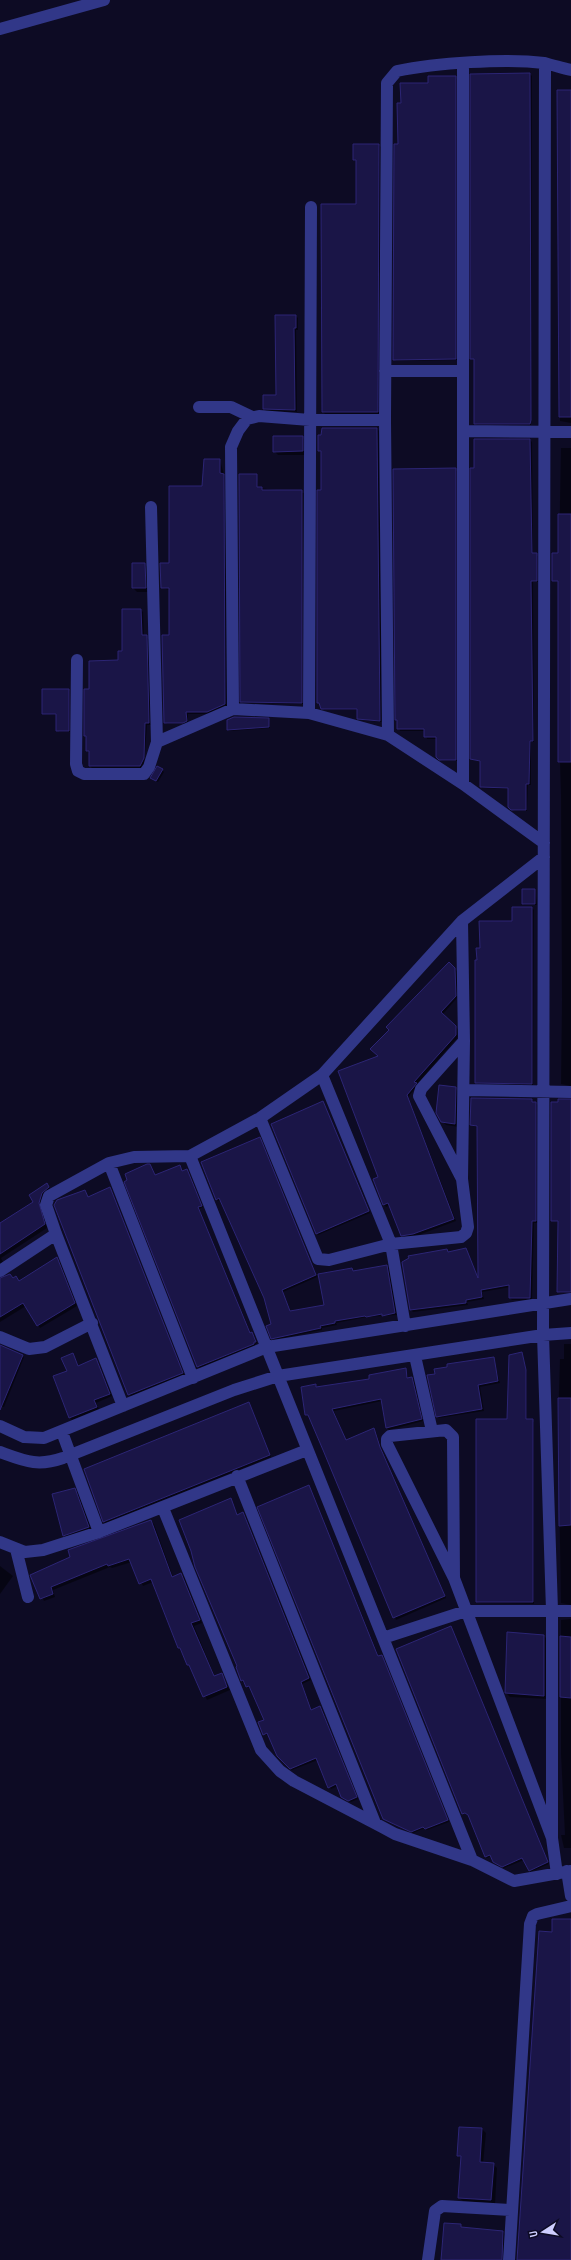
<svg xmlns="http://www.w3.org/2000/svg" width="571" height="2260" viewBox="0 0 571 2260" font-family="'PT Sans Narrow',sans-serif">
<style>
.shadow{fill:#0007}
.building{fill:#1a1547;stroke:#2c2575}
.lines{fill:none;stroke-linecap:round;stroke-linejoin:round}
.minor{stroke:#313788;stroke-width:12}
</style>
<rect width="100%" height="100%" fill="#0d0b24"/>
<!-- shadow -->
<path class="shadow" d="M 530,74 L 532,76 L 531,425 L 477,425 L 475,423 L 475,360 L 472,359 Z
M 455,77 L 457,79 L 457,360 L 396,361 L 394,359 L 399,145 L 402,104 L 429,84 Z
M 558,91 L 571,91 L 571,423 L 560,421 Z
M 379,145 L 381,147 L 379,414 L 325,414 L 323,412 L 322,205 L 357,205 L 357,162 L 354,160 Z
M 296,316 L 298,318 L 298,330 L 296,330 L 297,412 L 266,411 L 264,408 L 277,396 Z
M 377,428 L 379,431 L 382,722 L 360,720 L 358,718 L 358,710 L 324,710 L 318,703 L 322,491 L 322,453 L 319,451 Z
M 302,437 L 306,441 L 306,455 L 278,455 L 274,451 Z
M 475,440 L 530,440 L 532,442 L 533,554 L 538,556 L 538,582 L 533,582 L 534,742 L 531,742 L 531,785 L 528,785 L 527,811 L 514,811 L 511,809 L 509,789 L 482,788 L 481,786 L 481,762 L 472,759 Z
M 561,448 L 571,448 L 571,1086 L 561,1084 L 562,1000 L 561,794 L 560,763 L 558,762 L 559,582 L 553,580 L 559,554 Z
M 220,460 L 225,478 L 227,706 L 209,714 L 188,714 L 188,723 L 185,724 L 167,724 L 165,722 L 170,636 L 170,590 L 162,588 L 170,564 L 203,487 Z
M 455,469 L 457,471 L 457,761 L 442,761 L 439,759 L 437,739 L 427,739 L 425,731 L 400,731 L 396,720 L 394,470 Z
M 256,475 L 258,488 L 304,493 L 303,704 L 243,703 L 241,701 Z
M 145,564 L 148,568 L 149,592 L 137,592 L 133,588 Z
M 141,610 L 143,612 L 144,636 L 149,639 L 151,725 L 147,725 L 144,766 L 143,769 L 93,769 L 90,766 L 90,754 L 87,751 L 85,731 L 90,690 L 119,661 Z
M 69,690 L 70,691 L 70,732 L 59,732 L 57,715 L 43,714 Z
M 269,719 L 270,728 L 229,731 L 228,729 Z
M 162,770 L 164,772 L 158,782 L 153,779 Z
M 535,890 L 537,905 L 524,905 L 523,904 Z
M 532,908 L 534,910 L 533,1085 L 478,1084 L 476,1082 L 478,961 L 481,949 Z
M 449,963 L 457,971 L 457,998 L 443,1014 L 458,1029 L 458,1037 L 417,1084 L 418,1085 L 408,1097 L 456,1221 L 416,1236 L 404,1237 L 390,1205 L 386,1207 L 384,1204 L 380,1177 L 380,1056 L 390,1030 Z
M 455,1088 L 459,1092 L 459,1127 L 446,1125 L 442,1121 Z
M 532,1100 L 538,1105 L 538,1223 L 534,1223 L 532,1300 L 512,1300 L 510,1298 L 510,1287 L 482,1292 L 484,1299 L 467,1302 L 468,1305 L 413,1312 L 411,1310 L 447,1250 L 450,1253 L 466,1249 L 479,1279 L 478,1128 L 471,1125 Z
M 571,1100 L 571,1293 L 560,1293 L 558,1291 L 559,1222 L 552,1220 Z
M 324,1104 L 370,1213 L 318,1235 L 317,1233 Z
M 259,1138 L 317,1277 L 283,1292 L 291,1312 L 325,1305 L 352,1269 L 354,1272 L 387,1266 L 389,1268 L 397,1315 L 367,1317 L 336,1323 L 337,1325 L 322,1328 L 322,1330 L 274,1340 L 272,1338 L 272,1325 L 265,1298 L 221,1200 L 218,1201 L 216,1199 Z
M 150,1165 L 156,1176 L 180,1166 L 183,1171 L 187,1170 L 189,1172 L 203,1207 L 199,1209 L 251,1334 L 254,1335 L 257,1343 L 255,1344 L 256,1346 L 200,1369 L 126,1182 Z
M 47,1185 L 52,1191 L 42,1207 L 47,1228 L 1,1258 L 4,1264 L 0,1268 L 0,1226 L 34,1202 Z
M 110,1189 L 184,1375 L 131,1397 L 55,1205 L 85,1191 L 88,1198 Z
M 57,1259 L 60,1262 L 77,1306 L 40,1328 L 26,1306 L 0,1322 L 0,1279 L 16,1277 L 20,1282 Z
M 564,1344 L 571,1344 L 571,1605 L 561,1603 L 558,1423 L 560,1359 L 564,1359 Z
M 0,1346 L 24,1357 L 4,1407 L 0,1406 Z
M 522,1353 L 527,1373 L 527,1420 L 534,1422 L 534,1604 L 479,1603 L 477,1602 L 508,1420 Z
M 73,1355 L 79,1366 L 96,1359 L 98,1362 L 112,1396 L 96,1403 L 99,1409 L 72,1420 L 70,1418 L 68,1371 Z
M 493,1358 L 500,1383 L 480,1387 L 484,1411 L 439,1418 L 437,1416 L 436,1374 Z
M 405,1369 L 409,1379 L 414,1380 L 423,1421 L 389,1430 L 387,1428 L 382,1401 L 334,1411 L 346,1441 L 374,1430 L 376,1432 L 382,1450 L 446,1598 L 396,1620 L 310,1417 L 306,1415 L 316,1385 L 318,1388 L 371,1380 Z
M 249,1403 L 271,1457 L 106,1523 L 104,1522 L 85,1469 Z
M 310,1488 L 379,1657 L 383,1658 L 449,1822 L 427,1830 L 425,1828 L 413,1833 L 384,1819 L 259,1507 Z
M 74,1489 L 78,1493 L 92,1531 L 68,1539 L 64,1535 Z
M 230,1499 L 238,1516 L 243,1513 L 245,1515 L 311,1680 L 302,1684 L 312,1711 L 320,1707 L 322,1709 L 358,1799 L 351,1802 L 344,1799 L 338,1786 L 331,1789 L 318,1760 L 292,1770 L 288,1767 L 269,1735 L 265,1735 L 272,1732 L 265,1720 L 251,1687 L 249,1688 L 242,1681 L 230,1644 Z
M 151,1521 L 154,1524 L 173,1577 L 181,1574 L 184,1577 L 202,1623 L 194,1626 L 215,1677 L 221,1674 L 230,1690 L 207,1700 L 192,1668 L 179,1648 L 153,1582 L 143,1586 L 132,1562 L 112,1568 L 110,1567 L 53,1590 L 55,1597 L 44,1601 L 32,1575 Z
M 0,1566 L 13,1576 L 0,1594 Z
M 571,1619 L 571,1848 L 564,1848 L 561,1835 L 565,1835 L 561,1755 L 561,1620 Z
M 451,1627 L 549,1864 L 530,1872 L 524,1860 L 504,1868 L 495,1863 L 491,1856 L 487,1858 L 467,1814 L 463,1814 Z
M 508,1633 L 544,1636 L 548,1640 L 548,1699 L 510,1697 L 506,1693 Z
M 482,2129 L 486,2133 L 483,2164 L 493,2164 L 497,2168 L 495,2204 L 463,2201 L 459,2198 L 461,2158 L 458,2155 Z
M 460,2225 L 462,2228 L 503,2232 L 505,2234 L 504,2260 L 441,2260 Z"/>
<!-- building -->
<path class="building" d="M 530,73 L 531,420 L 530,424 L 474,424 L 474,359 L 470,359 L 470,74 Z
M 428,76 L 456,76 L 456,359 L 393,360 L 394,144 L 398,144 L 397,103 L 401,103 L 400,83 L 428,83 Z
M 557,90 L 571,90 L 571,417 L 559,417 Z
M 353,144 L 379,144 L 378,412 L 322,412 L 321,204 L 356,204 L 356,160 L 353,160 Z
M 275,315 L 296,315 L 296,328 L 294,328 L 295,410 L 263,409 L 263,395 L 276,395 Z
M 322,428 L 377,428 L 380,721 L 357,719 L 357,709 L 321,709 L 319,703 L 317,703 L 317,490 L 321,490 L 321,451 L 318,451 L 318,435 L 321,435 Z
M 273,436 L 303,436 L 303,451 L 273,452 Z
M 474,439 L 530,439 L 532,553 L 537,553 L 537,581 L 531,581 L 533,741 L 530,741 L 529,784 L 526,784 L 526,810 L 511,810 L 508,807 L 508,788 L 480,787 L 480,761 L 470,759 L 470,468 L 474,468 Z
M 204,459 L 220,459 L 220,473 L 224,474 L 225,704 L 207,712 L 186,712 L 187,721 L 183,723 L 164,723 L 162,635 L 169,635 L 169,588 L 161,588 L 160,563 L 169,563 L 169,486 L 202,486 Z
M 456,468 L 456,760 L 439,760 L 436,757 L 436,737 L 424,737 L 424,729 L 397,729 L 397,720 L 395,720 L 393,469 Z
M 239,474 L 257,474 L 257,487 L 262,487 L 262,490 L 302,490 L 302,703 L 240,702 Z
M 558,514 L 571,514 L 571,762 L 558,762 L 558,581 L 552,581 L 552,553 L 558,553 Z
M 132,563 L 145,563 L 146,588 L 132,588 Z
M 122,609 L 141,609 L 142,635 L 147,635 L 149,723 L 145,723 L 144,758 L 140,766 L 89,766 L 89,751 L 86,751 L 86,736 L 84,736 L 84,689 L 89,689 L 89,661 L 118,660 L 118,651 L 122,651 Z
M 42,689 L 69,689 L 69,731 L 56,731 L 56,714 L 42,714 Z
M 234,717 L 269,718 L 269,727 L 227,730 L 227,720 Z
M 157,766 L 163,769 L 156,781 L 150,778 Z
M 522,889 L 535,889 L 535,904 L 522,904 Z
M 512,907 L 532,907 L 532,1084 L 475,1083 L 475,960 L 477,960 L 476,948 L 480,948 L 479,921 L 512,921 Z
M 449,962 L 455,968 L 456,996 L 441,1012 L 456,1026 L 456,1035 L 414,1082 L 417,1083 L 407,1095 L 454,1219 L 413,1234 L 401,1236 L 388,1203 L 383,1205 L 373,1179 L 378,1177 L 338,1071 L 378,1056 L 370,1049 L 389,1030 L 386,1027 Z
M 439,1085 L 456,1087 L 455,1124 L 441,1122 L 436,1113 Z
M 471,1098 L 532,1099 L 532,1102 L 536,1102 L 536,1221 L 532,1221 L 530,1298 L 509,1298 L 509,1285 L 481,1290 L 482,1297 L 466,1300 L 466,1303 L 410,1310 L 402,1262 L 409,1258 L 408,1256 L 447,1249 L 448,1252 L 466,1248 L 478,1278 L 477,1126 L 470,1125 Z
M 558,1099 L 571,1099 L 571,1292 L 557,1292 L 558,1221 L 551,1221 L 551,1102 L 558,1102 Z
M 323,1101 L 369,1211 L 316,1234 L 271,1124 Z
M 260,1137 L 316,1275 L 282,1290 L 290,1311 L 324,1305 L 318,1274 L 352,1268 L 353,1271 L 387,1265 L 395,1313 L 382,1316 L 382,1314 L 366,1317 L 365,1316 L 335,1321 L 335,1323 L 320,1326 L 321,1328 L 271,1339 L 266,1326 L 271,1324 L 264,1298 L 219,1198 L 216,1200 L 201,1162 Z
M 147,1164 L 150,1164 L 155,1175 L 180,1165 L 182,1171 L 187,1169 L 202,1206 L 198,1207 L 250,1333 L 252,1332 L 256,1342 L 254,1342 L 254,1344 L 197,1367 L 124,1182 L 127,1180 L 125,1174 Z
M 47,1183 L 49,1187 L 42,1193 L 39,1203 L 45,1224 L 0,1254 L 0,1223 L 33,1202 L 29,1195 Z
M 110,1187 L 183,1373 L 128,1395 L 54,1205 L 57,1200 L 85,1190 L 88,1197 Z
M 57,1257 L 75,1303 L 37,1326 L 23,1303 L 0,1317 L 0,1278 L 10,1274 L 13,1278 L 16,1276 L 19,1281 Z
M 0,1345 L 23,1355 L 0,1410 Z
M 522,1352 L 526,1370 L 526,1419 L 533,1419 L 533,1602 L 476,1602 L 476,1419 L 507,1419 L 509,1355 Z
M 73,1353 L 78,1366 L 96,1358 L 110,1394 L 94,1400 L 97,1407 L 69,1418 L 53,1376 L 67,1371 L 61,1358 Z
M 494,1357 L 498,1381 L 478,1385 L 482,1409 L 436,1417 L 427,1375 L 435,1374 L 434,1369 L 447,1367 L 447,1364 Z
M 406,1368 L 407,1378 L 412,1377 L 422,1419 L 386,1428 L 381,1399 L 332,1409 L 346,1440 L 374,1428 L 380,1447 L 445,1596 L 393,1618 L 323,1450 L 308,1415 L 305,1415 L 301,1387 L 316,1384 L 316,1387 L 369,1379 L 369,1375 Z
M 558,1398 L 571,1398 L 571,1525 L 559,1526 Z
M 249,1402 L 270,1455 L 103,1522 L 84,1469 Z
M 309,1485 L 377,1654 L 378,1656 L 382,1655 L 448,1820 L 425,1829 L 423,1827 L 411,1832 L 383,1819 L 257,1507 Z
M 75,1488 L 89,1527 L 63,1536 L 52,1494 Z
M 231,1498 L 237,1515 L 243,1512 L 309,1678 L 301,1682 L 311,1710 L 320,1706 L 357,1797 L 348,1801 L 341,1797 L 336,1784 L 328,1788 L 316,1758 L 290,1769 L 277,1756 L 267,1733 L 263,1735 L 258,1722 L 264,1720 L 249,1686 L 246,1687 L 243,1680 L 241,1681 L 236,1667 L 237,1666 L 195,1567 L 191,1551 L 179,1520 Z
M 151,1520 L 172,1577 L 181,1573 L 200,1620 L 191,1623 L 214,1676 L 222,1673 L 227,1687 L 203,1697 L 189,1665 L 187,1665 L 180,1648 L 178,1648 L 151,1579 L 139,1584 L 129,1559 L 108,1566 L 107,1564 L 51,1587 L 53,1594 L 40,1599 L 30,1575 L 70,1557 L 68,1550 Z
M 451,1626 L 548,1862 L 529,1871 L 522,1858 L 502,1867 L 493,1862 L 490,1855 L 485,1857 L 468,1815 L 465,1813 L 462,1814 L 396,1649 Z
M 507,1632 L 544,1635 L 544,1696 L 505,1693 Z
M 560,1636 L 571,1637 L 571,1698 L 560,1697 Z
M 552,1919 L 571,1919 L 571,2260 L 517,2260 L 539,1931 L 552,1932 Z
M 459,2127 L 482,2128 L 480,2162 L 494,2163 L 491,2200 L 458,2198 L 461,2156 L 457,2156 Z
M 444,2223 L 461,2224 L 461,2227 L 503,2231 L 502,2260 L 441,2260 Z"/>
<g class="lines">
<!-- minor -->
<path class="minor" d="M 0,29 L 104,0
M 545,63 L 543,1335 L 552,1610 L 552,1838
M 385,371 L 463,371
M 199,407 L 231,407 L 252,417
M 463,431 L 571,432
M 151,507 L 157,742
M 77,660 L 76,764 L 78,771 L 84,774 L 144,774 L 149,767 L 157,742 L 233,709 L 309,713 L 388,735 L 463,784 L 544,843
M 233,709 L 231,447 L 238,431 L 247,419 L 259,416 L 310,420 L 385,420
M 309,713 L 311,207
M 388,735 L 385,420 L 387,83 L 397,71 C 435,63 506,58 544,63 C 553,65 562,68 571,70
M 463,784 L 463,64
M 322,1075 L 391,1244 L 405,1326
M 464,1090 L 571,1092
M 260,1118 L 318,1259 L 329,1260 L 391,1244 L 461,1237 L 466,1233 L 468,1227 L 462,1179 L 464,1041 L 462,921
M 190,1156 L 472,1860 L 514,1881 L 571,1871
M 109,1163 L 193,1378
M 462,1179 L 419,1096 L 421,1089 L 464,1041
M 0,1271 L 56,1234
M 0,1337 L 29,1349 L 45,1347 L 92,1323
M 415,1356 L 432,1431
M 123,1406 L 56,1234 L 46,1205 L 49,1196 L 109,1163 L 134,1157 L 190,1156 L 260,1118 L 322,1075 L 462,921 L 544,857
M 0,1426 L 24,1437 L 44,1438 L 267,1347 L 571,1299
M 62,1432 L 99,1532
M 0,1452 C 25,1461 37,1467 63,1458 L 234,1390 L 278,1376 L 543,1335 L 571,1333
M 237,1476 L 375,1823
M 163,1508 L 261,1750 L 280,1771 L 294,1781 L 382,1827 L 395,1834 L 472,1860
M 0,1542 L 25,1552 L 43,1550 L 99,1532 L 307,1450
M 16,1549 L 28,1597
M 454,1578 L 453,1437 L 446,1430 L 390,1436 L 387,1439 L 387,1444 L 454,1578 L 552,1838 L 557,1874
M 383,1638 L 466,1611 L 571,1611
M 567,1871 L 571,1896
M 428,2260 L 435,2211 L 442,2206 L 512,2210
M 509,2260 L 530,1924 L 533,1916 L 537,1914 L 571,1906"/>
</g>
<!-- north arrow -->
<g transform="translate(543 2232) rotate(258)" stroke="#0d0b24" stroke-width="3" paint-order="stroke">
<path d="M0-3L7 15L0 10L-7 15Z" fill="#ceceff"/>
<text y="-6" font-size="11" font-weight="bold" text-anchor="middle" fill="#ceceff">U</text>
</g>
</svg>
